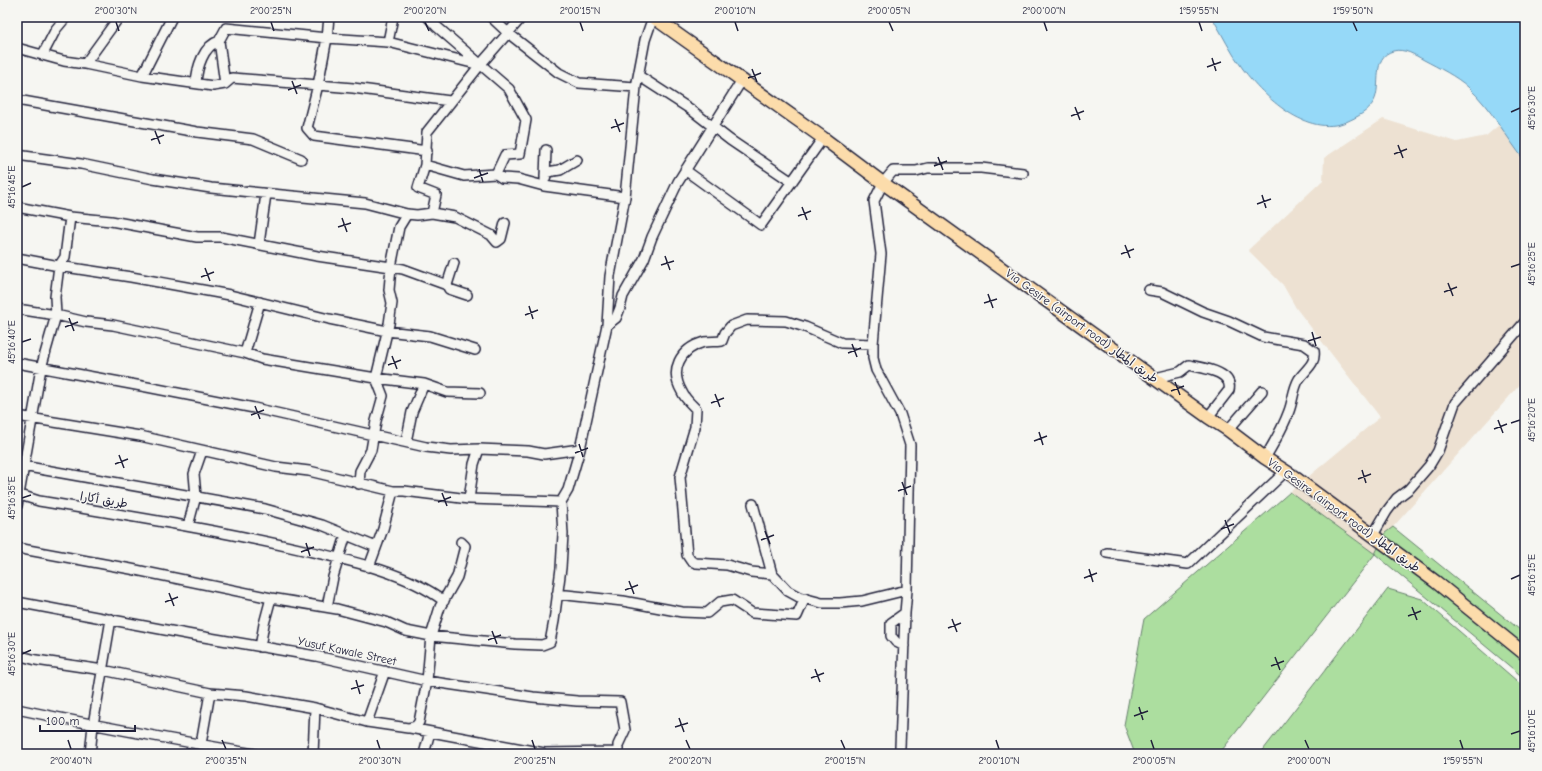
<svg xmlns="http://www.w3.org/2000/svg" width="1542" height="771" viewBox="0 0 1542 771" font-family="'Comic Neue','Playpen Sans Arabic',sans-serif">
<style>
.built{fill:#ede1d2}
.green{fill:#acde9f;stroke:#67806d}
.water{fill:#96d9f8;stroke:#6890ac}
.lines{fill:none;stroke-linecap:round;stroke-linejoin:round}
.minor-casing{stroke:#22223b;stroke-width:12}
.major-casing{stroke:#22223b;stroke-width:15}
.minor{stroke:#f6f6f2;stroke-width:9}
.major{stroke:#fcdcab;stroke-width:12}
.ticks{fill:none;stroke:#22223b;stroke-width:1.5}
.labels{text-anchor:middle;stroke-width:3;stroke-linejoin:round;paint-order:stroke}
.street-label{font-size:12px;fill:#22223b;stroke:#f6f6f2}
.neatline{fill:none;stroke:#22223b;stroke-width:1.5}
.ticks-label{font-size:10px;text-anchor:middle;fill:#22223b}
</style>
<rect width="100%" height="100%" fill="#f6f6f2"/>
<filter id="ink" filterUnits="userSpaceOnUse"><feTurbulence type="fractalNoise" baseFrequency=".025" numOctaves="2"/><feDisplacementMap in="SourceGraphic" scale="8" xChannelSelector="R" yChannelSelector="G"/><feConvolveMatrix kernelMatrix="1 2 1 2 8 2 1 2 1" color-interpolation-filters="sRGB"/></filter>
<g filter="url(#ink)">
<!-- built -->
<path class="built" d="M 1383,119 L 1457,142 L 1486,136 L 1499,125 L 1525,161 L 1525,379 L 1393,527 L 1385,533 L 1375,554 L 1290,492 L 1380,417 L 1296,308 L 1283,285 L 1248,250 L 1323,180 L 1324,158 Z"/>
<!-- green -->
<path class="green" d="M 1290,492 L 1375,554 L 1385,533 L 1393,527 L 1525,634 L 1525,679 L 1375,554 L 1219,754 L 1135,754 L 1124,725 L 1144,619 Z
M 1388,589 L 1422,599 L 1525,688 L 1525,754 L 1260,754 Z"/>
<!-- water -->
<path class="water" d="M 1212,17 L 1525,17 L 1525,161 C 1506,137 1491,108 1468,87 C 1456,76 1439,68 1424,60 C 1415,55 1404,48 1393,51 C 1371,57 1382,86 1374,101 C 1368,112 1357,117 1346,122 C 1307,138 1264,97 1243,69 C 1231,53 1222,34 1212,17 Z"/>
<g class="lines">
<defs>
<path id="minor" d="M 428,17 L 436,26 L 509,89 L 526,120 L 520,154 L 505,155 L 496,174
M 491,17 L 508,33 L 559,73 L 579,83 L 636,87
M 388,42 L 393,17
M 17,48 L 64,61 L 85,64 L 119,17
M 43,54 L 56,29 L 66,17
M 85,64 L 142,76 L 213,86 L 225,84 L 219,41 L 226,28 L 327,38 L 388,42 L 480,65
M 142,76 L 172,17
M 639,76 L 690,109 L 730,140 L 792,182
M 196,83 C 197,68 203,46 219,41
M 225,84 L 232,78 L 318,85 L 327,38 L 329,17
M 17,100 L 197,132 L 253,139 L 301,159
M 427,151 L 314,136 L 307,128 L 318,85 L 353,88 L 450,101
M 17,155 L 81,164 L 153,179 L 211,188 L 365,203 L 407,214 L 417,215 L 432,213 L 455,217 L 491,235 L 497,242 L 501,239 L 505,223
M 425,165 L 464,176 L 496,174 L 502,178 L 518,179 L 544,186 L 625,197
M 685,170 L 761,225 L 823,138
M 545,177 L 546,150
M 545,179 L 547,172 L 560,170 L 577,160
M 17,207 L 70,217 L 111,221 L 197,237 L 221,237 L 317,256 L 391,267 L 403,269 L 447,285 L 449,289 L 467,295
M 432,213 L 436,195 L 418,188 L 425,165 L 427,132 L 480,65 L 522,17
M 259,244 L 266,194
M 17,258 L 59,266 L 131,277 L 230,295 L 329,319 L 387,331 L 430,336 L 475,350
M 447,285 L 454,263
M 1149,290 L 1162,292 L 1203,312 L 1229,321 L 1263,337 L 1304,344 L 1314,351 C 1316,364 1306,369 1299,379 C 1293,389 1293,401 1289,411 C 1283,428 1274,443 1265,458
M 17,309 L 56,315 L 86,322 L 113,325 L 245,353 L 262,359 L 376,378 L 424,384 L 447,392 L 480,393
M 607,325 L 616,318 L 620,308 L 623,296 L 644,259 L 652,237 L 678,182 L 742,80
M 245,353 L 260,302
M 17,363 L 147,387 L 254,408 L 426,447 L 451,450 L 479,449 L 528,451 L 544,454 L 580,449
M 1155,378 L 1180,372 L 1189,365 C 1202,368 1233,371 1229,390 L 1208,417
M 17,416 L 140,436 L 276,467 L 309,471 L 393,491 L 404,491 L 469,499 L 561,502
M 1228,430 L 1262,391
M 406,442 L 412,412 L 424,384
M 17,465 L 265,509 L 322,525 L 376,547
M 359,484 L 360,471 L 371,450 L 376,421 L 383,396 L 376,378 L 389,324 L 392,303 L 389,290 L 391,267 L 399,227 L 407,214
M 17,494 L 39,501 C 129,516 219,530 308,551 C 352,561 407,573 444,601
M 469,499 L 474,464 L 479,449
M 753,504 L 772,574 L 788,591 L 799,597 L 822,603 L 840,603 L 862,601 L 907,590
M 17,506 L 41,368 L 56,315 L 55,297 L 59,266 L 65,257 L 70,217
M 188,526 L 196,496 L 194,474 L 202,451
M 1373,535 L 1387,511 L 1397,498 L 1409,489 L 1429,466 L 1438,451 L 1455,403 L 1525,322
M 17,548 L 131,569 L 271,598 L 337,609 L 386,622 L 406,631 L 431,636 L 515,644 L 542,645 L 550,642 L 554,621 L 561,568 L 563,534 L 561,502 L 568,490 L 580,449 L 607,325 L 610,276 L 625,197 L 636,87 L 645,40 L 653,17
M 1107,553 L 1188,564 L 1286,471
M 369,567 L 383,529 L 393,491
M 772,574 L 751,572 L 727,565 L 696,563 L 691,561 L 687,555 L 680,477 L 695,427 L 696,409 C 691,404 685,399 682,392 C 669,370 680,349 704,342 C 710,341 716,342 722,341 L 725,333 L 731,326 L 747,320 L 786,321 L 805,327 L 842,343 L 873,344
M 557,594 L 623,601 L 682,612 L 707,613 L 720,602 L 732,600 L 752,613 L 797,616 L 805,598
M 17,602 L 192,635 L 316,656 L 427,681 L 533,697 L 577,701 L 620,702 L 625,730 L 618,745 L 618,754
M 327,607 L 333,577 L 346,535
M 904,646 L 896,642 L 891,636 L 891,623 L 905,613
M 260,647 L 264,624 L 271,598
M 17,655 L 36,660 L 103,670 L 210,693 L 246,696 L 315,708 L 367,722 L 408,728 L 416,726 L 419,722 L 427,681 L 431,636 L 440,607 L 457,577 L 465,546 L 461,542
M 17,709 C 96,726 175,740 254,754
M 367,722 L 385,671
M 410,728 L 544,753 L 618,752
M 201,744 L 210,693
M 900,747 L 905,613 L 907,590 L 910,445 L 900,414 L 876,370 L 873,358 L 873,344 L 881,254 L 874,201 L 883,183 L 893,171 L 916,171 L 928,168 L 981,168 L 1023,173
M 90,754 L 93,725 L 111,619
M 313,754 L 315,708
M 424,754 L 430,732"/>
<path id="major" d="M 653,17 L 823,138 L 883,183 L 1208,417 L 1228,430 L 1265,458 L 1290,474 L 1436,582 L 1525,654"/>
</defs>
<!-- minor casing -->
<use href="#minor" class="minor-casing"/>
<!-- major casing -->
<use href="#major" class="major-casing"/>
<!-- minor -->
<use href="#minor" class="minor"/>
<!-- major -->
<use href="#major" class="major"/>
</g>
</g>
<!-- ticks -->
<path class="ticks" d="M 116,22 L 119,31M 271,22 L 274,31M 425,22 L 429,31M 580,22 L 583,31M 735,22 L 738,31M 889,22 L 893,31M 1044,22 L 1047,31M 1199,22 L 1202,31M 1353,22 L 1357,31M 1212,58 L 1216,71M 1207,67 L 1221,62M 752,69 L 757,82M 748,78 L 761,73M 292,81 L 297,94M 288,90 L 301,85M 1075,107 L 1080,120M 1511,112 L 1520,108M 1071,116 L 1084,111M 615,119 L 620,132M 611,128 L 624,123M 155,131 L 160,144M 151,140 L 164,135M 1398,145 L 1403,158M 1394,154 L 1407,149M 938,157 L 943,170M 934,166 L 947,161M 479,169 L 483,182M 474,178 L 488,173M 22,187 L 31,183M 1262,195 L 1266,208M 1257,204 L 1271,199M 802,207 L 807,220M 798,216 L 811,211M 342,218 L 347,232M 338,227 L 351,223M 1125,245 L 1130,258M 1121,254 L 1134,249M 665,256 L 670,270M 661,265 L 674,261M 1511,267 L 1520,264M 205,268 L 210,281M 201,277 L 214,272M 1448,283 L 1453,296M 1444,292 L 1457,287M 988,294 L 993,308M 984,303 L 997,299M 529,306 L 533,319M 525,315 L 538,310M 69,318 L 74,331M 65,327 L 78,322M 1312,332 L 1316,346M 1308,341 L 1321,337M 22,342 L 31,339M 852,344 L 857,357M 848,353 L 861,348M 392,356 L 397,369M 388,365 L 401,360M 1175,382 L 1180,395M 1171,391 L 1184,386M 715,394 L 720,407M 711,403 L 724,398M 255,406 L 260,419M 251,415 L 264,410M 1498,420 L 1503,433M 1511,423 L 1520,420M 1494,429 L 1507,424M 1039,432 L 1043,445M 1034,441 L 1047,436M 579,444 L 583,457M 575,453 L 588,448M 119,455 L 124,468M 115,464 L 128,459M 1362,470 L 1366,483M 1358,479 L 1371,474M 902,482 L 907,495M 898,491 L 911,486M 442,493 L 447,506M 22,498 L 31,495M 438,502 L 451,497M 1225,520 L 1230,533M 1221,529 L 1234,524M 765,531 L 770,544M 761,540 L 774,535M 306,543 L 310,556M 301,552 L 314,547M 1089,569 L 1093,582M 1084,578 L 1097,573M 1511,579 L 1520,575M 629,581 L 634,594M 625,590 L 638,585M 169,593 L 174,606M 165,602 L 178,597M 1412,607 L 1417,620M 1408,616 L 1421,611M 952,619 L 957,632M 948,628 L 961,623M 492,631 L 497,644M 488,640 L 501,635M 22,654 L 31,650M 1275,657 L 1280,670M 1271,666 L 1284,661M 815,669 L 820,682M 811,678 L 824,673M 356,680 L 360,694M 351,689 L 364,685M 1139,707 L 1143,720M 1134,716 L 1148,711M 679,718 L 684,732M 675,727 L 688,723M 1511,734 L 1520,731M 68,740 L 71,749M 222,740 L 226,749M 377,740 L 380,749M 532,740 L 535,749M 686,740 L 690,749M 841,740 L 845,749M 996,740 L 999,749M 1151,740 L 1154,749M 1305,740 L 1309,749M 1460,740 L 1463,749"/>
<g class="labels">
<!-- street labels -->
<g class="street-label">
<text transform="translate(1082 326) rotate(36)" y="4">Via Gesire (airport road) طريق المطار</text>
<text transform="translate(104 500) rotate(9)" y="4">طريق أكارا</text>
<text transform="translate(1344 515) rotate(36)" y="4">Via Gesire (airport road) طريق المطار</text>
<text transform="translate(347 651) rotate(12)" y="4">Yusuf Kawale Street</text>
</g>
</g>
<!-- margin -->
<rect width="1542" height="771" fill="none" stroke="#f6f6f2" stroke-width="44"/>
<!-- scale -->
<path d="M40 725v6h95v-6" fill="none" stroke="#22223b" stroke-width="2"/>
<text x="46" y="725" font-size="12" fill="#22223b" stroke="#f6f6f2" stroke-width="3" paint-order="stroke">100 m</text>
<rect x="22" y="22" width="1498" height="727" class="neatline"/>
<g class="ticks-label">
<text x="116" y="14">2°00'30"N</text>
<text x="271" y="14">2°00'25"N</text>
<text x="425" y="14">2°00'20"N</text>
<text x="580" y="14">2°00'15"N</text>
<text x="735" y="14">2°00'10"N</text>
<text x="889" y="14">2°00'05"N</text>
<text x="1044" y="14">2°00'00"N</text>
<text x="1199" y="14">1°59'55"N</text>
<text x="1353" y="14">1°59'50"N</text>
<text transform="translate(1531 108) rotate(-90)" y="4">45°16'30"E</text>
<text transform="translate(11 187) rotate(-90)" y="4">45°16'45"E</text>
<text transform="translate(1531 264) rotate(-90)" y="4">45°16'25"E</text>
<text transform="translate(11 342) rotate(-90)" y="4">45°16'40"E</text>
<text transform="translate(1531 420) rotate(-90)" y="4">45°16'20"E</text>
<text transform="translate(11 498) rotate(-90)" y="4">45°16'35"E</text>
<text transform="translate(1531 575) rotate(-90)" y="4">45°16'15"E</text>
<text transform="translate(11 654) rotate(-90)" y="4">45°16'30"E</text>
<text transform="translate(1531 731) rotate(-90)" y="4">45°16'10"E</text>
<text x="71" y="764">2°00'40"N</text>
<text x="226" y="764">2°00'35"N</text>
<text x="380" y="764">2°00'30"N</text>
<text x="535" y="764">2°00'25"N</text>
<text x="690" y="764">2°00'20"N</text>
<text x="845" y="764">2°00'15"N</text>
<text x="999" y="764">2°00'10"N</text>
<text x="1154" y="764">2°00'05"N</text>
<text x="1309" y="764">2°00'00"N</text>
<text x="1463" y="764">1°59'55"N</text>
</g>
</svg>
